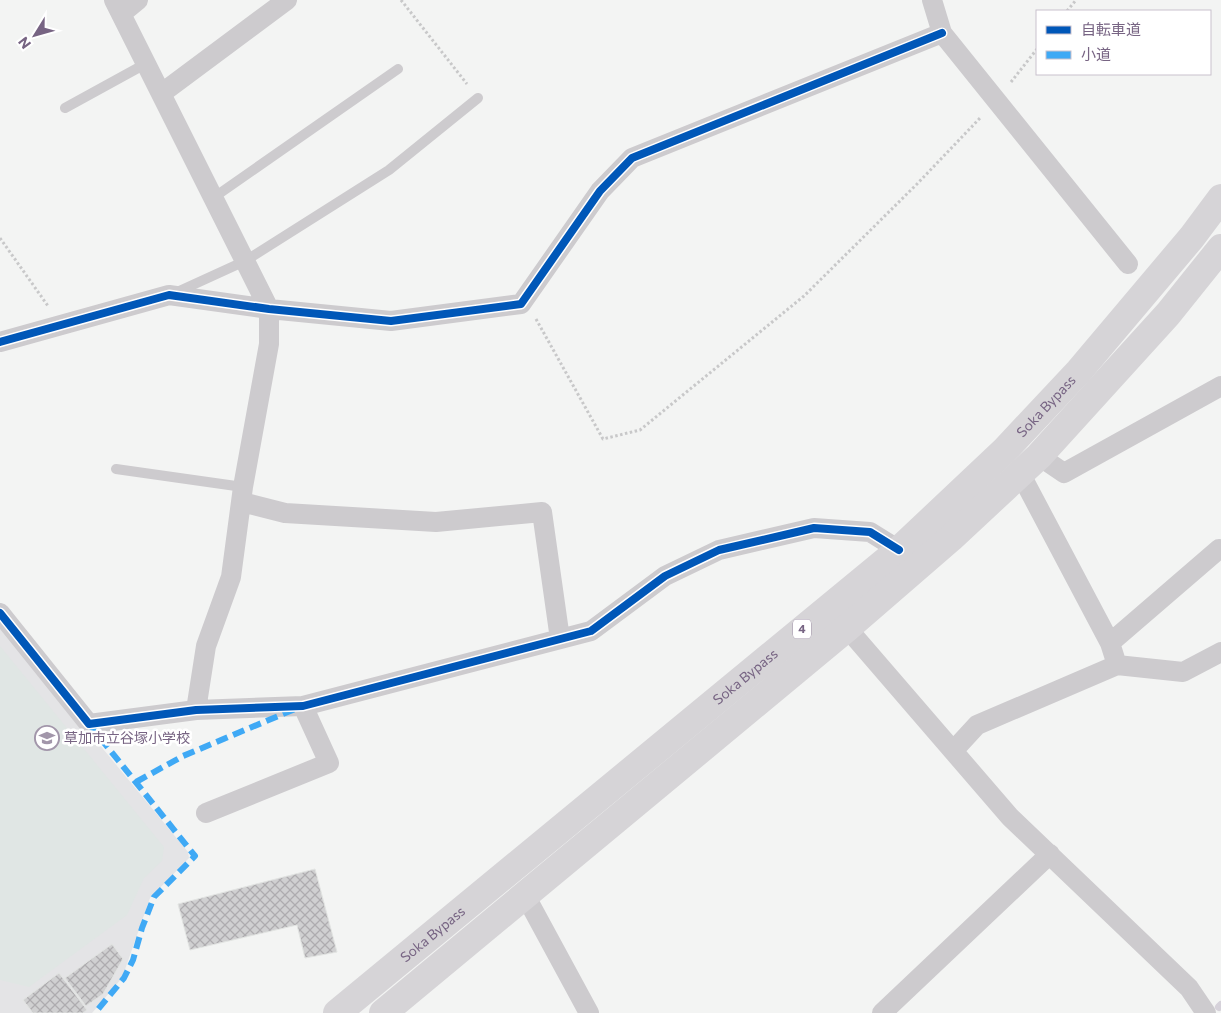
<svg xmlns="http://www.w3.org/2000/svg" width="1221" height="1013" viewBox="0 0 1221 1013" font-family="Commissioner,'Noto Sans JP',sans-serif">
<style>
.built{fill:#e4e4e6}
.garden{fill:#e0e6e4}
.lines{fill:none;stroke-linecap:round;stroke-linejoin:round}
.stream{stroke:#d6d2da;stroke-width:8}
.building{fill:url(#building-cross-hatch);stroke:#e2e4e2}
.path{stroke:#c8c8c9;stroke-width:3;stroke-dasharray:2.5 2.5;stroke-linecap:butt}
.lane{stroke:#cdcbce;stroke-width:10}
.street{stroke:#cdcbce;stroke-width:20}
.highway{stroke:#d6d4d7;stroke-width:28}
.quiet{stroke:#3fa9f5;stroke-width:6;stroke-dasharray:12 6;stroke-linecap:butt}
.cycleway-casing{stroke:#fff;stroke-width:11}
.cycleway{stroke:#0057b8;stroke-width:8}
.labels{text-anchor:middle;stroke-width:5;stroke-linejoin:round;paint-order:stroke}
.shield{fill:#fff;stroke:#a092a8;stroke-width:1}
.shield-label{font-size:12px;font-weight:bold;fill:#776483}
.street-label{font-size:14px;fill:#776483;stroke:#fff}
.poi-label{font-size:14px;fill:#776483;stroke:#fff;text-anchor:start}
</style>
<defs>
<pattern id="building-cross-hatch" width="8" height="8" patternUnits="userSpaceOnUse" patternTransform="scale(1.25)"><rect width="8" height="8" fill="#d0d0d1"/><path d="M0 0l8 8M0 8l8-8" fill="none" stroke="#aeacaf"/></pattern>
</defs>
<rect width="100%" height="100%" fill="#f3f4f3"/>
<!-- built -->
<path class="built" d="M 0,624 L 188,852 L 189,858 L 150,898 L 122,978 L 92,1013 L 0,1013 Z"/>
<!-- garden -->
<path class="garden" d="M 0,646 L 164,847 L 162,861 L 144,878 L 127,915 L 29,987 L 0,980 Z"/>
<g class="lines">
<!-- stream -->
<path class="stream" d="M 1219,1007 L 1221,1005"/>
</g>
<!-- building -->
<path class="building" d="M 315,869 L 337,952 L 305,958 L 297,925 L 190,950 L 178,904 Z
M 112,944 L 123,959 L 103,994 L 86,1006 L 65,978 Z
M 59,973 L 87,1010 L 83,1013 L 33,1013 L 23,1000 Z"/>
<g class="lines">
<!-- path -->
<path class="path" d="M 401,0 L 467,84
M 1067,11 L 1076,0
M 1011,82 L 1037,49
M 0,238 L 48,306
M 536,319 L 603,439 L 640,430 L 804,296 L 917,184 L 981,117"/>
<!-- lane -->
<path class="lane" d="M 65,108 L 147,63
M 213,198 L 398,69
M 175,293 L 245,261 L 389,170 L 478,98
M 116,469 L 243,487"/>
<!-- street -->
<path class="street" d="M 114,0 L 269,309 L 269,344 L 243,487 L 231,577 L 206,646 L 196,710
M 932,0 L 942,33 L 1128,264
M 121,14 L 138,0
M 162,93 L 287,0
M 0,342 L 169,295 L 269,309 L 391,321 L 521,304 L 600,191 L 632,158 L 942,33
M 1039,456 L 1064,473 L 1221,386
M 1020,473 L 1110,643 L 1117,665
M 242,502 L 285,513 L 436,522 L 542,512 L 560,639
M 0,613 L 89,724 L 196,710 L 303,706 L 591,631 L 665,576 L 719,550 L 814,528 L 870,532 L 899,550
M 847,628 L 1010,817 L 1189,988 L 1206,1013
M 1110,643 L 1219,549
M 954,750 L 977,725 L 1117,665 L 1183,672 L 1221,652
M 206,813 L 329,763 L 303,706
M 525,895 L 589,1013
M 882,1013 L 1050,854"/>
<!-- highway -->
<g class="highway">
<path id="s1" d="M 337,1013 L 899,550 L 1004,451 L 1079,371 L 1192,237 L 1221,198"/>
<path d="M 383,1013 L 847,628 L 951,538 L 1039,456 L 1168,314 L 1221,248"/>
</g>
<!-- quiet -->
<path class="quiet" d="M 89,724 L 195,856 L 154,897 L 142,928 L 133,960 L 124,978 L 95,1013
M 136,782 L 183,756 L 295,709"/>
<defs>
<path id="cycleway" d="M 0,342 L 169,295 L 269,309 L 391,321 L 521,304 L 600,191 L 632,158 L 942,33
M 0,613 L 89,724 L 196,710 L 303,706 L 591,631 L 665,576 L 719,550 L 814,528 L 870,532 L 899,550"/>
</defs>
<!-- cycleway casing -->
<use href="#cycleway" class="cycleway-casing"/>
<!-- cycleway -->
<use href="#cycleway" class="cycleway"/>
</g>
<!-- icons -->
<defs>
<symbol id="school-ring" viewBox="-11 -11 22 22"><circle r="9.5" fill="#fff" stroke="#a296aa" stroke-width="1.5"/><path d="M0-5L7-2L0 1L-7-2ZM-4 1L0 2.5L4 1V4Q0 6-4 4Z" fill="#a296aa"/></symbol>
</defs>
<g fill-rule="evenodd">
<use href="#school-ring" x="33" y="724" width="28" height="28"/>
</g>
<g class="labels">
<!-- shield labels -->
<rect class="shield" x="793" y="619.5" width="18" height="19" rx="4"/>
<g class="shield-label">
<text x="802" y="633">4</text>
</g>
<!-- street labels -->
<g class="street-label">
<text dy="5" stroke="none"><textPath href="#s1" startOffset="934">Soka Bypass</textPath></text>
<text dy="5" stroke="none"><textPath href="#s1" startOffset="529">Soka Bypass</textPath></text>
<text dy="5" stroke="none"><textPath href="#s1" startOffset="124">Soka Bypass</textPath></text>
</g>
<!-- poi labels -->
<g class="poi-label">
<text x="64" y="743">草加市立谷塚小学校</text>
</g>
</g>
<!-- legend -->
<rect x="1036" y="10" width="175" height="65" fill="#ffffff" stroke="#c9c1cd"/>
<rect x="1046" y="26" width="25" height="8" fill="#0057b8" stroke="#c9c1cd"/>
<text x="1081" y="35" font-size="15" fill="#776483">自転車道</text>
<rect x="1046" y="51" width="25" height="8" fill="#3fa9f5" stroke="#c9c1cd"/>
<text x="1081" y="60" font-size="15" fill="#776483">小道</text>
<!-- north arrow -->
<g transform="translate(35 35) rotate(233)" stroke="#ffffff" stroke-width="4" paint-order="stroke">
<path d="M0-4L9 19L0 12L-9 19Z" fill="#776483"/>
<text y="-8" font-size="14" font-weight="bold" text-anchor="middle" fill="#776483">N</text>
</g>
</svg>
